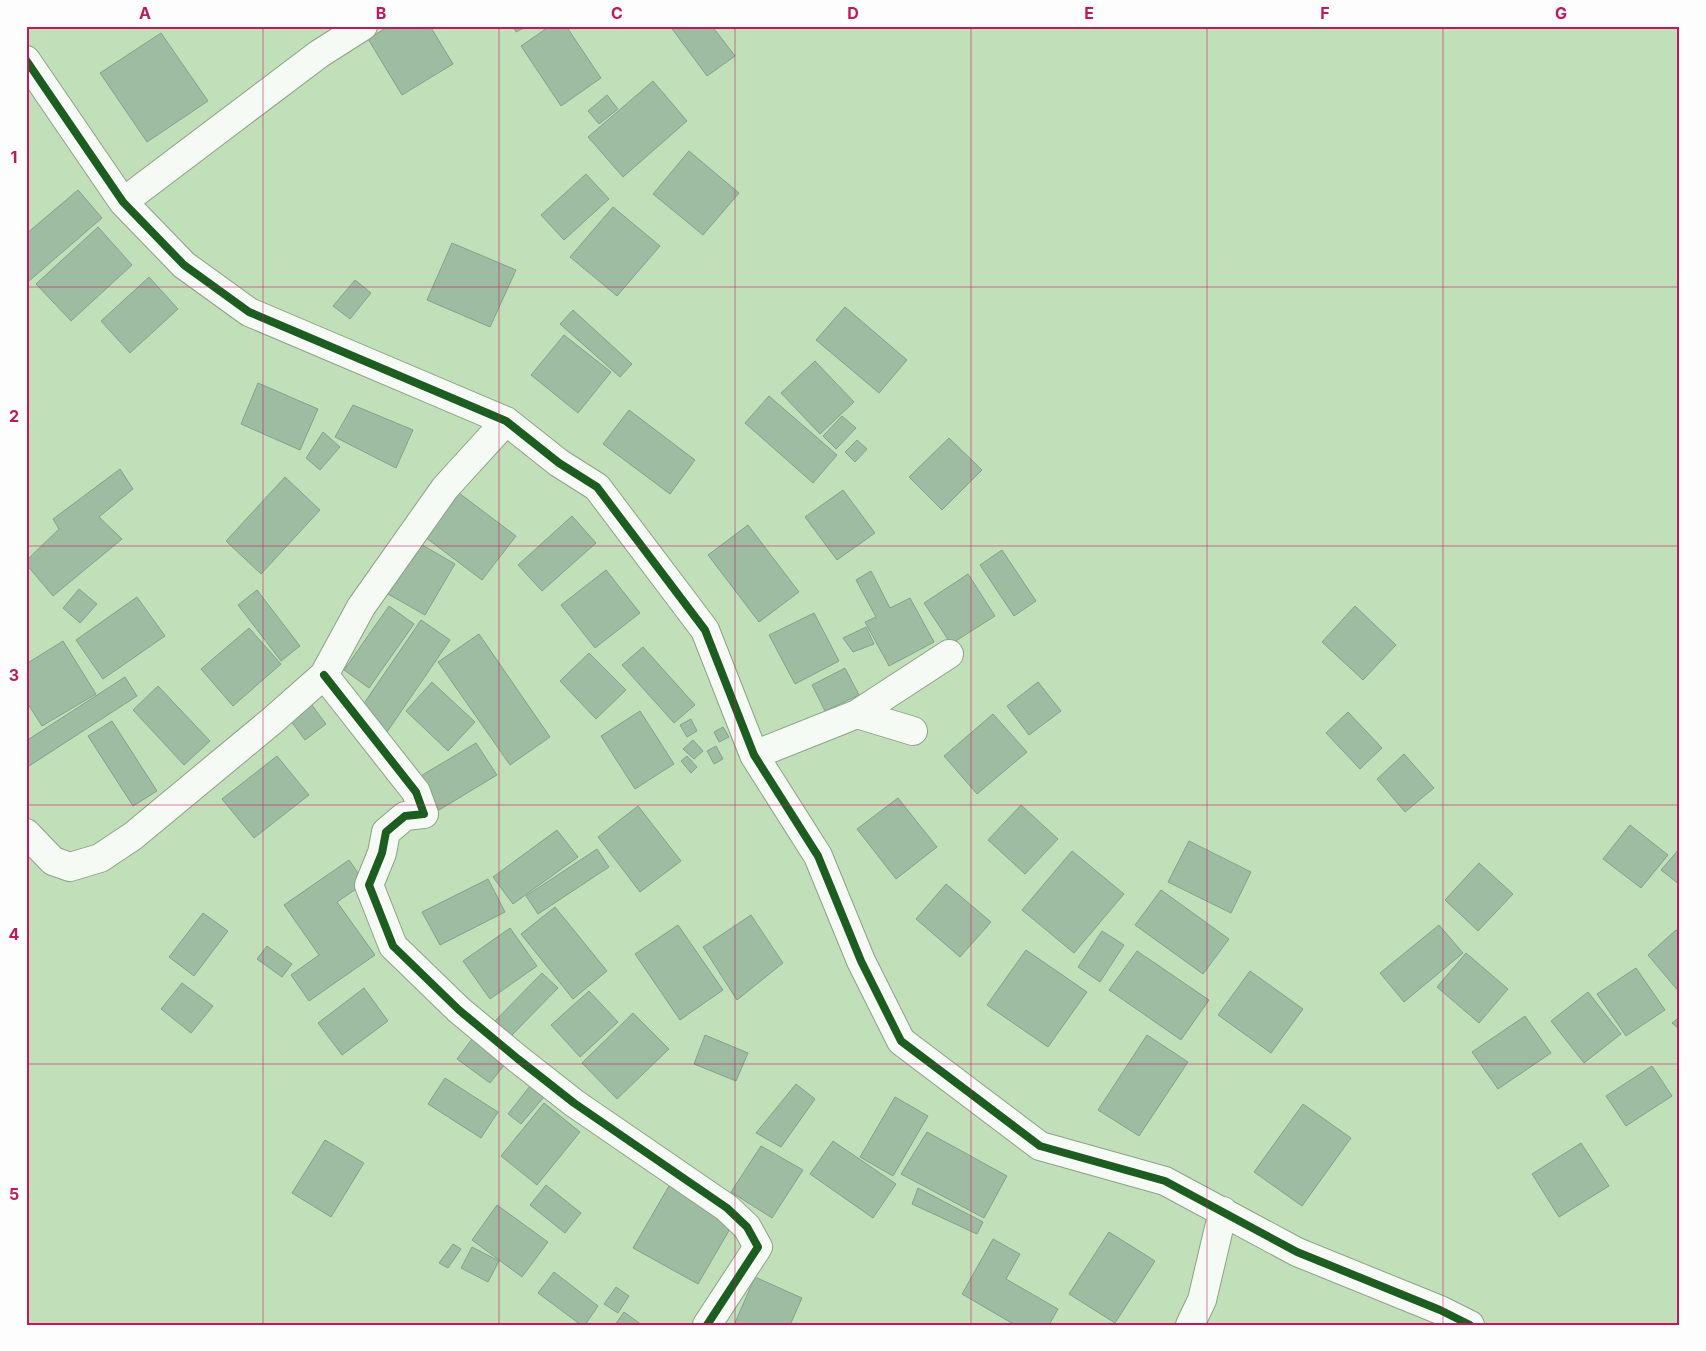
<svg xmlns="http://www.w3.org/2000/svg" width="1706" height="1351" viewBox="0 0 1706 1351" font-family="Inter,sans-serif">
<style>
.building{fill:#9dbca2;stroke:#83a289}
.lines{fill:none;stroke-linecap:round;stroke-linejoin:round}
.street-casing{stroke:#8ca386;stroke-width:30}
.street{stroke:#f6faf4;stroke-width:28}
.cycleway-casing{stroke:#fdfdfd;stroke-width:11}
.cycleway{stroke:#1b5e20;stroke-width:8}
.grid{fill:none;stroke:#c2185b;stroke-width:1;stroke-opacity:0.55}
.neatline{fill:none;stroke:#c2185b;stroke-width:2}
.grid-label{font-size:16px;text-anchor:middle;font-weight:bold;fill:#c2185b}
</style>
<rect width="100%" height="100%" fill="#c1dfb9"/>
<!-- building -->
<path class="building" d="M 389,26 L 430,26 L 453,64 L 402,95 L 368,39 Z
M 513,26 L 528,26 L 516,32 Z
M 550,26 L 566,26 L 601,78 L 561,106 L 521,46 Z
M 670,26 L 712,26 L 735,56 L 707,76 Z
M 161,33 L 208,101 L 147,142 L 100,73 Z
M 653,81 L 687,121 L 623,177 L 588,137 Z
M 607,95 L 618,109 L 599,124 L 588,111 Z
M 689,151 L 739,193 L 703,235 L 653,194 Z
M 586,174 L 609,199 L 564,240 L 541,215 Z
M 78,190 L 102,218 L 29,281 L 26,277 L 26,234 Z
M 613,207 L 660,246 L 617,296 L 570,257 Z
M 98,227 L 132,265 L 71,321 L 36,284 Z
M 452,243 L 516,270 L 490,327 L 427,300 Z
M 149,277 L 178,309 L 130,353 L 101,321 Z
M 355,280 L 371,293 L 350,319 L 333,306 Z
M 845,307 L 907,360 L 879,393 L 816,340 Z
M 573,310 L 632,364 L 620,377 L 560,324 Z
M 564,335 L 611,372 L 578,413 L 531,375 Z
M 815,361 L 854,402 L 820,434 L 781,393 Z
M 258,383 L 318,409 L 300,450 L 241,424 Z
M 769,396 L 837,455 L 813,483 L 745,423 Z
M 353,405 L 413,430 L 396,468 L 335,437 Z
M 629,410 L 695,460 L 670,494 L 603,444 Z
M 842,416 L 856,428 L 836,449 L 823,436 Z
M 323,432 L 340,447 L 320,470 L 306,458 Z
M 949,438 L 982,470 L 942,510 L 909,477 Z
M 857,440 L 867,449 L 855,462 L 845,452 Z
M 120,469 L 133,489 L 99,517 L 122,539 L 53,596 L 26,564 L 26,561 L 59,529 L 53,519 Z
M 285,477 L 320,510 L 261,574 L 226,541 Z
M 455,490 L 516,536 L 482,580 L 421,534 Z
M 843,490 L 875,533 L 837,560 L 805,517 Z
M 572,516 L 596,543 L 542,591 L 518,565 Z
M 748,525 L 799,592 L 759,622 L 708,555 Z
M 412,539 L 455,564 L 425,615 L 381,590 Z
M 1002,550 L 1036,601 L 1014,616 L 980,565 Z
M 606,570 L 640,613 L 595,648 L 561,605 Z
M 871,571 L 890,608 L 910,598 L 934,642 L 889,666 L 865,622 L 876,617 L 856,580 Z
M 968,574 L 995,616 L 951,644 L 924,603 Z
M 79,589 L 97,604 L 80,623 L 63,608 Z
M 257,590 L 300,646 L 281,661 L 238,605 Z
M 137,597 L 165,636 L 103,679 L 76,640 Z
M 389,606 L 414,624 L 369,688 L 344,670 Z
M 1355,606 L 1396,645 L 1363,680 L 1322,642 Z
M 814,613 L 839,661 L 795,684 L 769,635 Z
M 421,620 L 450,640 L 385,735 L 356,715 Z
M 866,627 L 874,644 L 853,652 L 843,638 Z
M 249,628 L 281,664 L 233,706 L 201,669 Z
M 479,634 L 550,737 L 510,765 L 438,662 Z
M 63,641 L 96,694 L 42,726 L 26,701 L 26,664 Z
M 643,647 L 695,705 L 674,723 L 622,665 Z
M 589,653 L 626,690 L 596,719 L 560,681 Z
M 845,668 L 859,695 L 825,711 L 812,685 Z
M 125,677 L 137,696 L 26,768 L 26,741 Z
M 432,682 L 475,722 L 448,751 L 406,711 Z
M 1038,682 L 1061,711 L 1029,735 L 1007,706 Z
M 158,686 L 210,741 L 184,765 L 133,710 Z
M 308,700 L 326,724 L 305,740 L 287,716 Z
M 640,711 L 674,764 L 635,789 L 601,736 Z
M 1348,712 L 1382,748 L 1360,769 L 1326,733 Z
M 993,714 L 1027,752 L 977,794 L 944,756 Z
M 691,719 L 697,731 L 687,737 L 680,725 Z
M 112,721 L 157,791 L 133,806 L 88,736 Z
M 723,727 L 729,737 L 719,742 L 714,732 Z
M 693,740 L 703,751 L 694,759 L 683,749 Z
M 476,743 L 497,775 L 439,810 L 419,777 Z
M 716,746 L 723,759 L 714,764 L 707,751 Z
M 1404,754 L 1434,788 L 1405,812 L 1377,779 Z
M 277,756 L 309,795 L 254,838 L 222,799 Z
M 687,756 L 697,767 L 691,773 L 681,761 Z
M 898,798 L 937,847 L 896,879 L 857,829 Z
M 1021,805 L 1058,839 L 1025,874 L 988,840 Z
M 638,806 L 681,861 L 640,892 L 598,837 Z
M 1630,825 L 1668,855 L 1641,888 L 1603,859 Z
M 557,830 L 578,857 L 513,904 L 493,877 Z
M 1189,841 L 1251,872 L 1231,913 L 1168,882 Z
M 1680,848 L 1680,885 L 1661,870 Z
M 597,849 L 609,867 L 538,914 L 526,896 Z
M 1072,851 L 1124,894 L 1074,953 L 1022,910 Z
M 349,860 L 365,883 L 337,902 L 375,955 L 309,1001 L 291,975 L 319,955 L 284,905 Z
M 1479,863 L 1513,894 L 1478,931 L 1445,900 Z
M 488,879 L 505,912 L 440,945 L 422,912 Z
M 946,884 L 991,922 L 960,957 L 916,919 Z
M 1161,890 L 1229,939 L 1203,974 L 1135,925 Z
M 555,907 L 607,971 L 573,999 L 521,934 Z
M 203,913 L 228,931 L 194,976 L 169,957 Z
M 751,915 L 783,963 L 737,1000 L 703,947 Z
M 678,925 L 723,990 L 680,1020 L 635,954 Z
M 1439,925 L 1463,953 L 1404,1002 L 1380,973 Z
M 510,928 L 537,966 L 490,999 L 463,961 Z
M 1676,930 L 1680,933 L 1680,993 L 1648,955 Z
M 1102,931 L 1124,945 L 1100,982 L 1078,967 Z
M 267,946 L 292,964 L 282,977 L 257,959 Z
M 1026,950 L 1087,992 L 1048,1047 L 987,1005 Z
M 1137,951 L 1209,1000 L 1181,1040 L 1109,990 Z
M 1466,953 L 1508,989 L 1479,1023 L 1437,987 Z
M 1636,968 L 1665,1010 L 1626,1036 L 1597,994 Z
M 1250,971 L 1303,1009 L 1271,1053 L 1218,1015 Z
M 542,973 L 558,988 L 511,1036 L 495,1021 Z
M 182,983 L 213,1006 L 191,1033 L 161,1009 Z
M 364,988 L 388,1021 L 342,1055 L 318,1023 Z
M 589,991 L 618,1022 L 580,1057 L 551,1025 Z
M 1588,992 L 1621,1034 L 1584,1063 L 1551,1021 Z
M 633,1013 L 669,1049 L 617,1099 L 582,1063 Z
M 1525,1016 L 1551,1053 L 1498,1089 L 1472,1052 Z
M 1680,1017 L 1680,1030 L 1672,1023 Z
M 705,1035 L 748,1053 L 736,1081 L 694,1064 Z
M 1147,1035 L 1188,1062 L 1139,1136 L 1098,1110 Z
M 472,1039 L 505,1064 L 490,1083 L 457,1059 Z
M 1652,1066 L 1672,1096 L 1626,1126 L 1606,1096 Z
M 445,1078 L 498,1112 L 481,1138 L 428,1104 Z
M 796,1084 L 815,1099 L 781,1147 L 756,1133 Z
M 530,1086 L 544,1097 L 521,1124 L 508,1114 Z
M 895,1097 L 928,1116 L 893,1176 L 860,1157 Z
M 544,1103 L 580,1132 L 537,1185 L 501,1156 Z
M 1303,1104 L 1351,1138 L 1302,1206 L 1254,1172 Z
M 927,1132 L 1007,1176 L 984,1218 L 901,1174 Z
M 325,1140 L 364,1163 L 331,1217 L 292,1193 Z
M 833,1141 L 896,1184 L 873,1218 L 810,1174 Z
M 1581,1143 L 1609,1186 L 1559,1217 L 1532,1174 Z
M 761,1146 L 803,1170 L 772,1218 L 731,1192 Z
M 546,1185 L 581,1213 L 565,1233 L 530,1205 Z
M 669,1186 L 734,1222 L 698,1284 L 633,1248 Z
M 918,1188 L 983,1222 L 977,1234 L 912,1204 Z
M 497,1205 L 548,1242 L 522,1277 L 472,1240 Z
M 1109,1232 L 1155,1261 L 1115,1323 L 1069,1294 Z
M 993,1239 L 1020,1254 L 1006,1279 L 1058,1309 L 1049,1325 L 1015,1325 L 962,1294 Z
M 453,1244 L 461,1249 L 448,1268 L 439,1263 Z
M 472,1247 L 499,1261 L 488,1282 L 461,1268 Z
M 554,1272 L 598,1306 L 585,1325 L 581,1325 L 538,1293 Z
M 755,1277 L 802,1298 L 790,1325 L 734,1325 Z
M 616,1287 L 629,1296 L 618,1313 L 604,1304 Z
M 624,1312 L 642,1325 L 615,1325 Z"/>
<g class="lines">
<defs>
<path id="street" d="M 26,60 L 123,202 L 184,265 L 249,312 L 506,421 L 559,463 L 597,487 L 705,630 L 754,755 L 818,856 L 861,961 L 901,1041 L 1040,1146 L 1165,1181 L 1297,1252 L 1440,1310 L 1470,1325
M 123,202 L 319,54 L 363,26
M 324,675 L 416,792 L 424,814 L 405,816 L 386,832 L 382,853 L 369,885 L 393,946 L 459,1010 L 518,1059 L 574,1103 L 727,1208 L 747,1227 L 758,1247 L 707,1325
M 857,714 L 913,731
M 754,755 L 857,714 L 949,654
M 26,833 L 53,861 L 70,867 L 100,858 L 133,836 L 273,720 L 324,675 L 361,607 L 445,488 L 506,421
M 1190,1325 L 1202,1300 L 1223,1211"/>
</defs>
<!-- street casing -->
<use href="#street" class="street-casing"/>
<!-- street -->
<use href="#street" class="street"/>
<defs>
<path id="cycleway" d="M 26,60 L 123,202 L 184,265 L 249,312 L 506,421 L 559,463 L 597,487 L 705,630 L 754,755 L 818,856 L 861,961 L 901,1041 L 1040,1146 L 1165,1181 L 1297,1252 L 1440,1310 L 1470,1325
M 324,675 L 416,792 L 424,814 L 405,816 L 386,832 L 382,853 L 369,885 L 393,946 L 459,1010 L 518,1059 L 574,1103 L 727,1208 L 747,1227 L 758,1247 L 707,1325"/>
</defs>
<!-- cycleway casing -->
<use href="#cycleway" class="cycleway-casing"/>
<!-- cycleway -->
<use href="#cycleway" class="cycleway"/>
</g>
<!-- grid -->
<path class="grid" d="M 263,26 L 263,1325M 499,26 L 499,1325M 735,26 L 735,1325M 971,26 L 971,1325M 1207,26 L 1207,1325M 1443,26 L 1443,1325M 26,287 L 1680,287M 26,546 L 1680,546M 26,805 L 1680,805M 26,1064 L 1680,1064"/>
<!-- border -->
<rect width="1706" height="1351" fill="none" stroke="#fdfdfd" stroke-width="55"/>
<rect x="28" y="28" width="1650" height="1296" class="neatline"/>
<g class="grid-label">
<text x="145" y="19">A</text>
<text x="381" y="19">B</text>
<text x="617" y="19">C</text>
<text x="853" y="19">D</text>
<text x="1089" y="19">E</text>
<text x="1325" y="19">F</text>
<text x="1561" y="19">G</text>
<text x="14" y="163">1</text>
<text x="14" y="422">2</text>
<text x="14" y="681">3</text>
<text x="14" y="940">4</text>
<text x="14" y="1200">5</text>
</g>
</svg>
